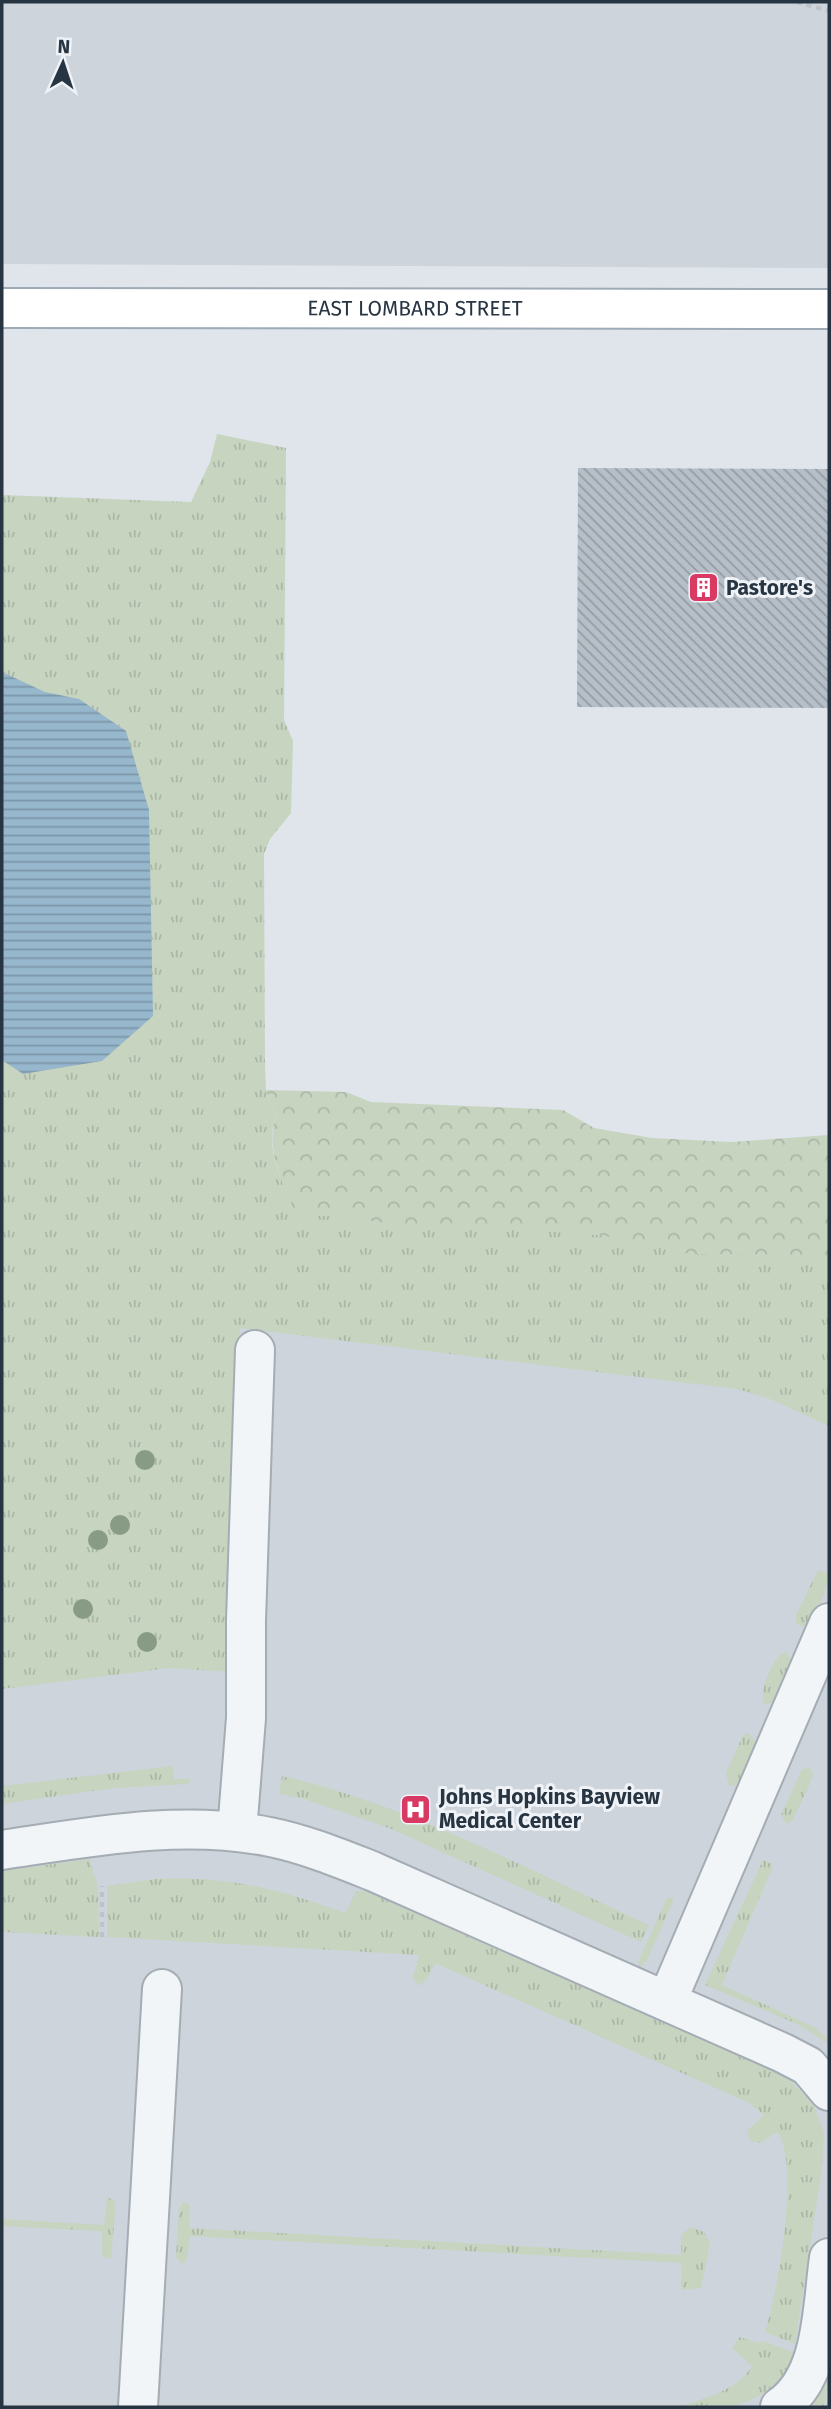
<svg xmlns="http://www.w3.org/2000/svg" width="831" height="2409" viewBox="0 0 831 2409" font-family="'Fira Sans',sans-serif">
<style>
.built{fill:#cdd4dc}
.grass{fill:url(#grass-tufts)}
.forest{fill:url(#forest-crowns)}
.water{fill:url(#water-rules)}
.building{fill:url(#building-back-hatch)}
.lines{fill:none;stroke-linecap:round;stroke-linejoin:round}
.minor-casing{stroke:#a4acb4;stroke-width:42}
.major-casing{stroke:#9eaab6;stroke-width:42}
.path{stroke:#bdc3c9;stroke-width:4.5;stroke-dasharray:5 5;stroke-linecap:butt}
.minor{stroke:#f2f5f8;stroke-width:38}
.major{stroke:#fff;stroke-width:38}
.tree{fill:#889b85}
.labels{text-anchor:middle;stroke-width:6;stroke-linejoin:round;paint-order:stroke}
.street-label{font-size:21px;fill:#273442;stroke:#eff3f7}
.poi-label{font-size:21px;font-weight:bold;fill:#273442;stroke:#eff3f7;text-anchor:start}
</style>
<defs>
<pattern id="grass-tufts" width="24" height="20" patternUnits="userSpaceOnUse" patternTransform="scale(1.75)"><rect width="24" height="20" fill="#c7d4c0"/><path d="M3 7l-1-3M5 7V3M7 7l1-3M15 17l-1-3M17 17v-4M19 17l1-3" fill="none" stroke="#abb7a6"/></pattern>
<pattern id="forest-crowns" width="20" height="18" patternUnits="userSpaceOnUse" patternTransform="scale(1.75)"><rect width="20" height="18" fill="#c7d4c0"/><path d="M2 6a3 3 0 1 1 6 0M12 15a3 3 0 1 1 6 0" fill="none" stroke="#abb7a6"/></pattern>
<pattern id="water-rules" width="6" height="5" patternUnits="userSpaceOnUse" patternTransform="scale(1.75)"><rect width="6" height="5" fill="#97b7cd"/><path d="M0 2.5h6" fill="none" stroke="#7b96a8"/></pattern>
<pattern id="building-back-hatch" width="6" height="6" patternUnits="userSpaceOnUse" patternTransform="scale(1.75)"><rect width="6" height="6" fill="#b6bec7"/><path d="M-1 5l2 2M0 0l6 6M5-1l2 2" fill="none" stroke="#949ba3"/></pattern>
</defs>
<rect width="100%" height="100%" fill="#dfe5ea"/>
<!-- built -->
<path class="built" d="M 2,2 L 829,2 L 829,268 L 2,264 Z
M 2,1155 L 829,1211 L 829,2407 L 2,2407 Z"/>
<!-- grass -->
<path class="grass" d="M 217,434 L 286,448 L 284,720 L 293,741 L 291,813 L 270,839 L 264,854 L 265,1066 L 266,1090 L 276,1116 C 263,1148 284,1186 297,1216 L 338,1216 L 436,1231 L 487,1227 L 600,1235 L 689,1254 L 818,1255 L 829,1273 L 829,1426 L 770,1399 L 737,1389 L 240,1328 L 233,1672 L 169,1668 L 2,1689 L 2,495 L 191,502 L 210,462 Z
M 818,1570 L 827,1573 C 830,1587 815,1621 802,1627 L 796,1623 L 796,1615 Z
M 786,1652 L 793,1662 L 774,1702 L 765,1705 C 757,1694 773,1655 786,1652 Z
M 748,1733 L 757,1743 L 740,1781 L 734,1786 L 729,1786 L 726,1773 L 743,1735 Z
M 173,1766 L 174,1779 L 191,1779 L 188,1784 L 114,1788 L 2,1804 L 2,1786 Z
M 810,1768 L 813,1775 L 811,1781 L 793,1820 L 787,1824 L 781,1815 L 802,1769 Z
M 282,1776 C 410,1805 530,1871 649,1925 L 641,1942 L 389,1828 L 304,1799 L 279,1794 Z
M 90,1859 L 98,1887 L 99,1937 L 2,1932 L 2,1871 Z
M 763,1860 L 772,1864 L 772,1869 L 722,1985 L 816,2028 L 829,2040 L 829,2044 L 797,2024 L 705,1985 Z
M 156,1879 C 226,1876 277,1888 342,1912 L 346,1912 L 356,1891 L 365,1891 L 786,2077 L 813,2103 L 824,2133 L 822,2168 L 795,2344 L 765,2332 C 778,2290 800,2169 778,2132 L 759,2143 L 750,2141 L 747,2131 L 764,2115 L 749,2103 L 435,1963 L 427,1980 L 418,1986 L 413,1976 L 419,1955 L 107,1937 L 107,1886 Z
M 667,1898 L 672,1898 L 673,1902 L 647,1960 L 640,1968 L 638,1962 Z
M 107,2197 L 116,2202 L 111,2259 L 102,2256 L 102,2231 L 2,2226 L 2,2219 L 104,2225 Z
M 184,2201 L 190,2205 L 189,2228 L 681,2255 L 681,2235 L 691,2227 L 704,2232 L 710,2243 L 701,2288 L 682,2290 L 681,2263 L 190,2236 L 187,2260 L 182,2264 L 176,2257 L 179,2208 Z
M 739,2337 L 760,2343 L 762,2341 L 793,2352 C 788,2383 755,2403 725,2407 C 711,2409 694,2407 680,2407 C 705,2397 738,2391 752,2366 L 732,2348 Z
M 829,2374 L 824,2407 L 808,2407 Z"/>
<!-- forest -->
<path class="forest" d="M 266,1090 L 346,1092 L 371,1102 L 563,1110 L 594,1128 L 652,1138 L 731,1142 L 829,1135 L 829,1273 L 818,1255 L 689,1254 L 600,1235 L 487,1227 L 436,1231 L 338,1216 L 297,1216 C 284,1186 264,1149 276,1116 Z"/>
<!-- water -->
<path class="water" d="M 2,672 L 45,692 L 79,699 L 126,731 L 149,810 L 153,1016 L 102,1061 L 23,1074 L 2,1060 Z"/>
<!-- building -->
<path class="building" d="M 578,468 L 829,469 L 829,708 L 577,707 Z"/>
<g class="lines">
<defs>
<path id="minor" d="M 237,1832 L 246,1718 L 246,1620 L 255,1350
M 2,1850 C 90,1837 182,1819 270,1837 C 305,1844 339,1858 372,1871 L 783,2053 L 808,2066 L 829,2091
M 667,2001 L 829,1623
M 138,2407 L 162,1989
M 780,2407 C 824,2377 822,2307 829,2258"/>
<g id="major">
<path id="s1" d="M 2,308 L 829,309"/>
</g>
</defs>
<!-- minor casing -->
<use href="#minor" class="minor-casing"/>
<!-- major casing -->
<use href="#major" class="major-casing"/>
<!-- path -->
<path class="path" d="M 797,2 L 829,11
M 102,1937 L 102,1886"/>
<!-- minor -->
<use href="#minor" class="minor"/>
<!-- major -->
<use href="#major" class="major"/>
</g>
<!-- trees -->
<g class="tree">
<circle cx="145" cy="1460" r="10"/>
<circle cx="120" cy="1525" r="10"/>
<circle cx="98" cy="1540" r="10"/>
<circle cx="83" cy="1609" r="10"/>
<circle cx="147" cy="1642" r="10"/>
</g>
<!-- icons -->
<defs>
<symbol id="building-square" viewBox="-11 -11 22 22"><rect x="-9" y="-9" width="18" height="18" rx="4" fill="#d93a64" stroke="#eff3f7"/><path d="M-4-6H4V6H1V3H-1V6H-4ZM-2.5-4.3h1.7v1.8h-1.7ZM.8-4.3h1.7v1.8H.8ZM-2.5-1h1.7V.8h-1.7ZM.8-1h1.7V.8H.8Z" fill="#fff"/></symbol>
<symbol id="hospital-square" viewBox="-11 -11 22 22"><rect x="-9" y="-9" width="18" height="18" rx="4" fill="#d93a64" stroke="#eff3f7"/><path d="M-5-5h3v3.5h4V-5h3V5h-3V1.5h-4V5h-3Z" fill="#fff"/></symbol>
</defs>
<g fill-rule="evenodd">
<use href="#building-square" x="686" y="570" width="35" height="35"/>
<use href="#hospital-square" x="398" y="1792" width="35" height="35"/>
</g>
<g class="labels">
<!-- street labels -->
<g class="street-label">
<text dy="7" stroke="none"><textPath href="#s1" startOffset="413">EAST LOMBARD STREET</textPath></text>
</g>
<!-- poi labels -->
<g class="poi-label">
<text x="726" y="595">Pastore's</text>
<text x="439" y="1804">Johns Hopkins Bayview<tspan x="439" dy="24">Medical Center</tspan></text>
</g>
</g>
<!-- border -->
<rect width="831" height="2409" fill="none" stroke="#273442" stroke-width="7"/>
<!-- north arrow -->
<g transform="translate(63 63) rotate(3)" stroke="#eff3f7" stroke-width="5" paint-order="stroke">
<path d="M0-5L12 26L0 18L-12 26Z" fill="#273442"/>
<text y="-10" font-size="19" font-weight="bold" text-anchor="middle" fill="#273442">N</text>
</g>
</svg>
